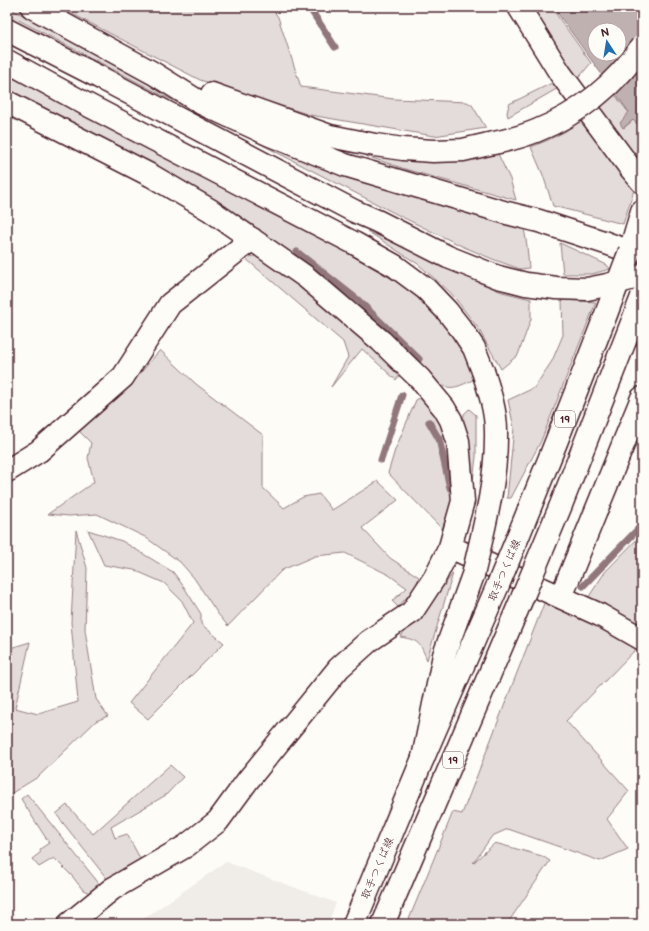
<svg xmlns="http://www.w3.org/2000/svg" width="649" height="931" viewBox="0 0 649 931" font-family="'Balsamiq Sans','Klee One',sans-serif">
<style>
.built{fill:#f0ece8}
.green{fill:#e3dcda;stroke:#967e82}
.water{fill:#c0b1b1;stroke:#91777b;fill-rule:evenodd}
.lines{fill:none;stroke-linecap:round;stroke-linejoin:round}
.stream{stroke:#91777b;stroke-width:7}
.street-casing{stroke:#4a1f2b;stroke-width:25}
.primary-casing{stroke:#4a1f2b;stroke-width:25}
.highway-casing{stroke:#4a1f2b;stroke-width:25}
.street{stroke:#fdfcf7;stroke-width:22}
.primary{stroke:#fdfcf7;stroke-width:22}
.highway{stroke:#fdfcf7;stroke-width:22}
.primary-bridge-casing{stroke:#4a1f2b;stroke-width:25;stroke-linecap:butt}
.highway-bridge-casing{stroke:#4a1f2b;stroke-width:25;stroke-linecap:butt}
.primary-bridge{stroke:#fdfcf7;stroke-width:22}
.highway-bridge{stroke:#fdfcf7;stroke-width:22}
.labels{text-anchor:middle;stroke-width:4;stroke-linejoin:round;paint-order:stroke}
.shield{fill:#fdfcf7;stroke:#806168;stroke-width:1}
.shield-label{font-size:10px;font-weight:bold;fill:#4a1f2b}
.street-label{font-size:11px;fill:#4a1f2b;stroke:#fdfcf7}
</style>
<rect width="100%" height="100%" fill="#fdfcf7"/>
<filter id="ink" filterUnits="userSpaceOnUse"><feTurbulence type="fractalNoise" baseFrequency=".025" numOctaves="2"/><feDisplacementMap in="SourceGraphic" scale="8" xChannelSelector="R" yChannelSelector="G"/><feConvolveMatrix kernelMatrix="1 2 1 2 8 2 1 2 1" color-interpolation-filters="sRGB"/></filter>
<g filter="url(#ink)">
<!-- built -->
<path class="built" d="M 226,862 L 336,903 L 328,924 L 136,924 Z"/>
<!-- green -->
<path class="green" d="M 7,7 L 160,86 L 524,228 L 527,246 L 529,268 L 520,269 L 495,260 L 464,247 L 402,217 L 212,119 L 164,96 L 7,14 Z
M 59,7 L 271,7 L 278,17 L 301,87 L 394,99 L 467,102 L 472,105 L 486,128 L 434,136 L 310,115 L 200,80 Z
M 524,7 L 551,7 L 591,63 L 575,82 Z
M 7,75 L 179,162 L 299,224 L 402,285 L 438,314 L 462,350 L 475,379 C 453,389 452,391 429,380 L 352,302 L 282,247 L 239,216 L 125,152 L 7,92 Z
M 552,83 L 560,87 L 508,117 L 507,113 L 509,104 Z
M 615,95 L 629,113 L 621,123 L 624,128 L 633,120 L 642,129 L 642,167 L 595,113 Z
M 585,116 L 635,187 L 623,224 L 553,206 L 543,175 L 531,147 L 548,140 L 566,131 Z
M 368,153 L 468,157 L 498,154 L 510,179 L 516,200 L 408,170 L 366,156 Z
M 367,231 L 407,248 L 480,283 L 502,292 L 531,299 L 531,319 L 518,355 L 501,369 L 478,328 L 451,293 L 418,264 Z
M 560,243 L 607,265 L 610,269 L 592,274 L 563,274 Z
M 259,255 L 335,314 L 401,373 L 396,380 L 362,349 L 331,387 L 348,357 L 343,342 L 245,258 Z
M 562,300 L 596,302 L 541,441 L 511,498 L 507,498 L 514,428 L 508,400 L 534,388 L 552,361 L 563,335 Z
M 160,350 L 196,384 L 263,435 L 263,488 L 284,508 L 303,497 L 319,494 L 332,510 L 378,481 L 398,500 L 362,528 L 390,558 L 419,577 L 416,587 L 398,607 L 392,601 L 407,588 L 389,575 L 345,553 L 315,556 L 282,570 L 228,626 L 218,614 L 194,578 L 180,562 L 145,537 L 97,514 L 69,516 L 48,514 L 94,482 L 88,458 L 91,443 L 77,429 L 132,383 Z
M 423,396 L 437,417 L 451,451 L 455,490 L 450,507 L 442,529 L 388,473 L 395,450 L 416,400 Z
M 469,409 L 476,415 L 476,457 L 471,497 L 462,437 L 464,414 Z
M 76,530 L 87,568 L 85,630 L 96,699 L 108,716 L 96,721 L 38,777 L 7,796 L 7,649 L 30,642 L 15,708 L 38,714 L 78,702 L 71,622 Z
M 88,530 L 122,541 L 173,572 L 184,587 L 201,614 L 201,624 L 224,643 L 148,719 L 129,703 L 193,623 L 182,601 L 164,583 L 134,570 L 104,565 Z
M 642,534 L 642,629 L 588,598 L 605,572 Z
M 453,573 L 427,660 C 420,643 419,640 400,637 L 423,614 Z
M 545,601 L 597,623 L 637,648 L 566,721 L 629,791 L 607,819 L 628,849 L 600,861 L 508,829 L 492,836 L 473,863 L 495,843 L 542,856 L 550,861 L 507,924 L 407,924 L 453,812 L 462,814 Z
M 170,765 L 183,777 L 166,795 L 111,827 L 115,838 L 127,834 L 142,862 L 108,880 L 56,814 L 67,805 L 93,834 Z
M 27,794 L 101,886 L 92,894 L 83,890 L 72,876 L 54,858 L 39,867 L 32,859 L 41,852 L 40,849 L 49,843 L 21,799 Z"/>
<!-- water -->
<path class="water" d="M 553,7 L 642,7 L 642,129 L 633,120 L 623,128 L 620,123 L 629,112 ZM 595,30 L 619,30 L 619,54 L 595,54 Z"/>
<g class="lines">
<!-- stream -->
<path class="stream" d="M 309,7 L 335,47
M 297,252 L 358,300 L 419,359
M 429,422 L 439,439 L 450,488
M 381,460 L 402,395
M 583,586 L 642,525"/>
<defs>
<path id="street" d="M 519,7 L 560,73 L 631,169 L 642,182
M 7,102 L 152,176 L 210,210 L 306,277 L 381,341 L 420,379 L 444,408 L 451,420 L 458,441 L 463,501 L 450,547 L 435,577 L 412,612 L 369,641 L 339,668 L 248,780 L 218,821 L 186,846 L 112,889 L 69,924
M 7,471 L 39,451 L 123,377 L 170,304 L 252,239
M 450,547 L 600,615 L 642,639
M 561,597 L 642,398"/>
<path id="primary" d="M 630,251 L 642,211
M 354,924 L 423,758 L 498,585
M 383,924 L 523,596"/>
<path id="highway" d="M 32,7 L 153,73 L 201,103 L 270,135 L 345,165 L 507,213 L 539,221 L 606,243 L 642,256
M 7,30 L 101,78
M 7,61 L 84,103 L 354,243 L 395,266 L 426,289 L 447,311 L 462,330 L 474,348 L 483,371
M 212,94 L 330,136 L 375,145 L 403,149 L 433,151 L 463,150 L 489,144
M 423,758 L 444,655 L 473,575"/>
</defs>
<!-- street casing -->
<use href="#street" class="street-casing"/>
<!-- primary casing -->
<use href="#primary" class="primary-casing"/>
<!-- highway casing -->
<use href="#highway" class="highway-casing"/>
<!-- street -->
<use href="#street" class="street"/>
<!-- primary -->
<use href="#primary" class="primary"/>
<!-- highway -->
<use href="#highway" class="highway"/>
<defs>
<path id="primary-bridge" d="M 498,585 C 544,474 588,363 630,251
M 523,596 L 561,505 L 642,297"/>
<path id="highway-bridge" d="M 101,78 L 354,211 L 377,221 L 448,257 L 498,277 L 526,284 L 556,288 L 587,289 L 607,285 L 642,276
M 489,144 C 505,141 521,137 536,131 C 579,114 616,84 642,46
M 473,575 C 484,528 497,480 496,431 C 496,411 489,390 483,371"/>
</defs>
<!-- primary-bridge casing -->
<use href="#primary-bridge" class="primary-bridge-casing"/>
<!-- highway-bridge casing -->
<use href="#highway-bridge" class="highway-bridge-casing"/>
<!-- primary-bridge -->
<use href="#primary-bridge" class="primary-bridge"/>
<!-- highway-bridge -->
<use href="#highway-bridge" class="highway-bridge"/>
</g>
</g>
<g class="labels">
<!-- shield labels -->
<g class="shield">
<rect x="555" y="411" width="20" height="16" rx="3"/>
<rect x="443" y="752" width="20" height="16" rx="3"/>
</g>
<g class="shield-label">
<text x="565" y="423">19</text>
<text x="453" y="764">19</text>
</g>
<!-- street labels -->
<g class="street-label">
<text transform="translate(504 570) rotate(-67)" y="4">取手つくば線</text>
<text transform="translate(377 868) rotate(-67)" y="4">取手つくば線</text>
</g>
</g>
<!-- margin -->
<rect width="649" height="931" fill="none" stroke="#fdfcf7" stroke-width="24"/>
<rect x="12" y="12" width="625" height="907" fill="none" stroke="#4a1f2b" stroke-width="1.5" filter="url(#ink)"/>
<!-- north arrow -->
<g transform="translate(607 42) rotate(348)"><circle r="19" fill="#fdfcf7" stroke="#b5a4a5"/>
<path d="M0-3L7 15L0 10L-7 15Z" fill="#1f6fb2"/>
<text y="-6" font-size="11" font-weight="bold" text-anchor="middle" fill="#4a1f2b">N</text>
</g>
</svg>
